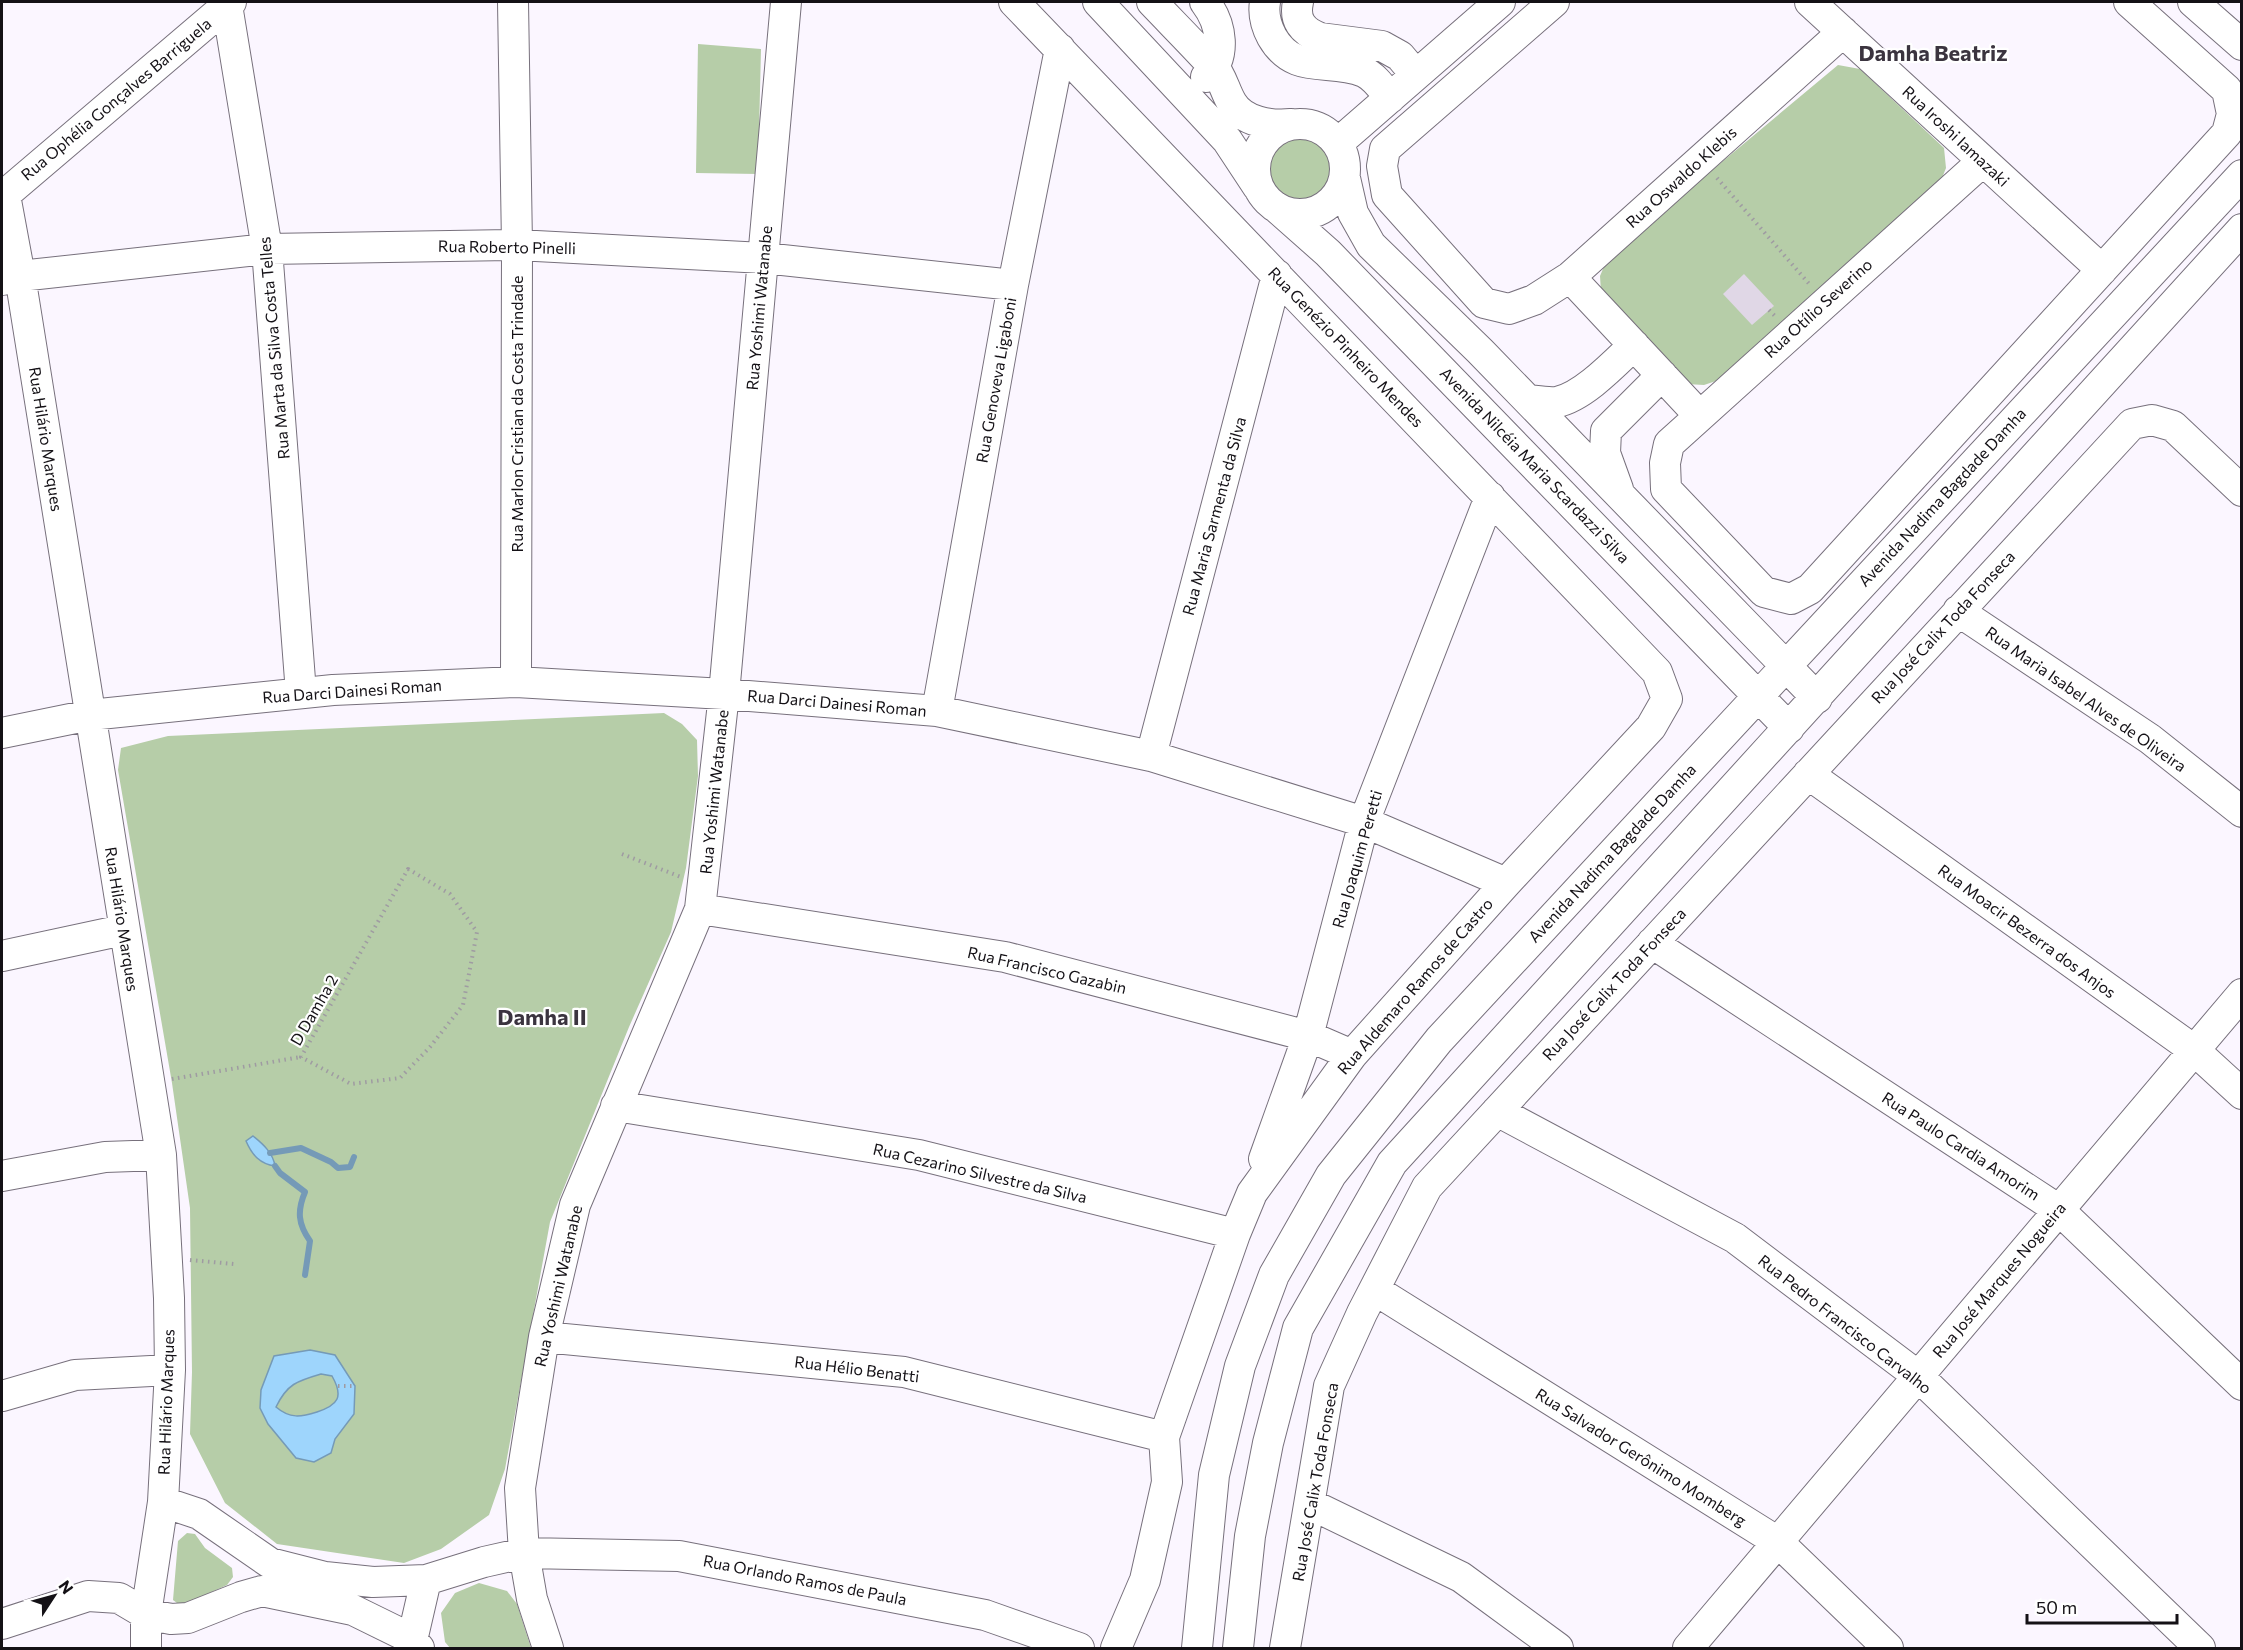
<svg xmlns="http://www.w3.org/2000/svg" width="2243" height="1650" viewBox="0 0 2243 1650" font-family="Commissioner,sans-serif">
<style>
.green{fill:#b6cda8}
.water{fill:#9ed5fc;stroke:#759ab7;stroke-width:1.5;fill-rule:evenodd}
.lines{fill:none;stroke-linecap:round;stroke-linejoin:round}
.stream{stroke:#759ab7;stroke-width:6}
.building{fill:#e0d7e6}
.minor-casing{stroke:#77707c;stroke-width:32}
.path{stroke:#9f9ba2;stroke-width:4;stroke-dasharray:1.5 4.5;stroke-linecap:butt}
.minor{stroke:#fff;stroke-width:30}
.labels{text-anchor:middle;stroke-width:4.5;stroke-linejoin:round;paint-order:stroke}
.street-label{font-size:16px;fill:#141116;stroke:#fff}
.district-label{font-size:22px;font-weight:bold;fill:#3b343f;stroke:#fff}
</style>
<rect width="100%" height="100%" fill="#fbf6ff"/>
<!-- green -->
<path class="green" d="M 698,44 L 761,49 L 758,174 L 696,173 Z
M 1838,65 L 1860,69 L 1944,148 L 1946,168 L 1940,183 L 1719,380 L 1704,385 L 1686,384 L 1601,291 L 1600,276 L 1608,257 Z
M1268 169a32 32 0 1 1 64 0a32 32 0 1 1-64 0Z
M 664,713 L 682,724 L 697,740 L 698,776 L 686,868 L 671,932 L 629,1027 L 550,1222 L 505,1469 L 489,1515 L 441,1549 L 404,1563 L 277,1544 L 225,1503 L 190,1434 L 192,1372 L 190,1208 L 172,1083 L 118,770 L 121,748 L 168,736 Z
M 187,1533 L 195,1534 L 205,1548 L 232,1568 L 233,1577 L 227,1585 L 181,1606 L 173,1600 L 178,1541 Z
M 479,1583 L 507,1591 L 517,1604 L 531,1648 L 450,1648 L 445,1642 L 441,1613 L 455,1593 Z"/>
<!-- water -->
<path class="water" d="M 253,1136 C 263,1144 273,1153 275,1166 C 260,1164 252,1155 246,1141 Z
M 310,1350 L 335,1355 L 355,1386 L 354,1414 L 335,1439 L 331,1453 L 314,1462 L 296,1458 L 268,1424 L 260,1408 L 261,1390 L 274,1356 ZM 321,1374 L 332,1376 C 344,1397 338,1405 317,1412 C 301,1417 290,1419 276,1407 C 287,1384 297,1381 321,1374 Z"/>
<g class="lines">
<!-- stream -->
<path class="stream" d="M 270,1153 L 301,1148 L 331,1162 L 338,1168 L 350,1167 L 354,1157
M 275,1166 L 280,1173 L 305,1192 C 297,1211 298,1224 310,1241 L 305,1275"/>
</g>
<!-- building -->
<path class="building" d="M 1744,274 L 1774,306 L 1752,325 L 1723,294 Z"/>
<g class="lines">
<defs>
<path id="minor" d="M 513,2 L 517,245 L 516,682
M 786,2 L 724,694 L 700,909 L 575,1205 L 544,1337 L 520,1488 L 524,1553 L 679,1556 L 985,1615 L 1079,1648
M 1014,2 L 1657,672 L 1667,699 L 1651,727 L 1506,883 L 1352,1055 L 1252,1193 L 1235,1234 L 1164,1437 L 1167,1482 L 1145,1580 L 1116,1648
M 1098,2 L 1227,140 L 1258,187
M 1152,2 C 1172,23 1193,44 1213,66 C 1222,76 1225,92 1232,103 C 1243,122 1271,126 1291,124
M 1205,2 C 1222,24 1227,57 1206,77
M 1265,2 C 1263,14 1266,26 1272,37 C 1295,77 1330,57 1364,72 C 1375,77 1382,88 1390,98
M 1298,2 C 1294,20 1302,31 1320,38 L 1382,46 L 1400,56 L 1416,75
M 1554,2 L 1385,149 L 1382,166 L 1387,195 L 1484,303 L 1509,309 L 1534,300 L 1570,277 L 1843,32
M 1810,2 L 2102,270
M 2193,2 L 2242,45
M 227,5 L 267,249 L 301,693
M1255 169a45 45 0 1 1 90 0a45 45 0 1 1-90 0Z
M 1338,143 L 1500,2
M 1983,161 L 1669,444 L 1665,463 L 1666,489 L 1764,592 L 1791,599 L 1810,589 L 2227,133 L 2232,114 L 2227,90 L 2129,2
M 1345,178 L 1353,213 L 1371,245 L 1480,351 L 1817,698
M 5,195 L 20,276 L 161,1155 L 169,1298 L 170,1370 L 163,1502 L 146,1614 L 146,1648
M 2,197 L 231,2
M 1276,207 L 1328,253 L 1789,728
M 1570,277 L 1699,415
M 2,280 L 20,276 L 267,249 L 517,245 L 764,258 L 1013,285
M 1528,400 C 1537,401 1548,403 1557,402 C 1583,397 1615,363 1634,345
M 1618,489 L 1605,453 L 1606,431 L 1662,375
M 1958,611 L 2150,739 L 2242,812
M 937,711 L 1013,285 L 1060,49
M 2,733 L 90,715 L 333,690 L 516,682 L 724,694 L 937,711 L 1151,756 L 1364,822 L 1506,883
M 1151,756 L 1277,275
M 1808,774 L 2194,1050 L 2242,1094
M 700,909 L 1005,957 L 1308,1036 L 1352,1055
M 1652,943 L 2059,1210 L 2242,1385
M 2,956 L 123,930
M 616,1106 L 919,1155 L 1235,1234
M 1497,1111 L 1735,1238 L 1918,1376 L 2200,1648
M 1264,1159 L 1308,1036 L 1364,822 L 1490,497
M 2,1176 L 105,1157 L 161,1155
M 1375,1290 L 1778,1542 L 1888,1648
M 544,1337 L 904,1372 L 1164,1437
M 2,1396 L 75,1375 L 170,1370
M 163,1502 L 199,1514 L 270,1563 L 325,1577 L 373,1582 L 426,1580 L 484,1562 L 524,1553 L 532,1599 L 548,1648
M 1310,1504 L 1461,1577 L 1558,1648
M 2,1624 L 88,1596 L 119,1598 L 146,1614 L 171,1619 L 188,1618 L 241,1597 L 262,1591 L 353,1610 L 410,1638 L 419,1648
M 410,1638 L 414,1632 L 426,1580
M 1197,1648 L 1214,1475 L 1240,1366 L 1274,1275 L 1331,1175 L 1439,1040 L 2242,175
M 1238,1648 L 1250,1536 L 1268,1443 L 1298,1328 L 1392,1163 L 2242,229
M 1285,1648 L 1329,1386 L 1362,1313 L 1427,1187 L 2132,424 L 2152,420 L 2173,426 L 2242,491
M 1688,1648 L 2242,994"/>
</defs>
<!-- minor casing -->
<use href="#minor" class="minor-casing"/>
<!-- path -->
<path class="path" d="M 1717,178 L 1811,286
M 1769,310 L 1776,317
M 622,854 L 681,877
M 408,869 L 450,894 L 477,932 L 463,1005 L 430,1047 L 400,1078 L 351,1084 L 301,1057 Z
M 172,1079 L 301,1057
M 190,1260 L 234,1264
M 338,1386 L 355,1386"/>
<!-- minor -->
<use href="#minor" class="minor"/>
</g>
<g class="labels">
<!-- street labels -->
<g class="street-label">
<text transform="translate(116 99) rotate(-40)" y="6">Rua Ophélia Gonçalves Barriguela</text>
<text transform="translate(1956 136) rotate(43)" y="6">Rua Iroshi Iamazaki</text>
<text transform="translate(1681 177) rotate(-42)" y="6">Rua Oswaldo Klebis</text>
<text transform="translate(507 247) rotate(1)" y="6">Rua Roberto Pinelli</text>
<text transform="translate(759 308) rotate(-85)" y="6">Rua Yoshimi Watanabe</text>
<text transform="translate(1818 308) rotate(-42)" y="6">Rua Otílio Severino</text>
<text transform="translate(1346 347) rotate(46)" y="6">Rua Genézio Pinheiro Mendes</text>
<text transform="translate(274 348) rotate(-95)" y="6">Rua Marta da Silva Costa Telles</text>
<text transform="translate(996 380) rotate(-80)" y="6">Rua Genoveva Ligaboni</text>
<text transform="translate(517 414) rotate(-90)" y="6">Rua Marlon Cristian da Costa Trindade</text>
<text transform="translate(46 439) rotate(81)" y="6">Rua Hilário Marques</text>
<text transform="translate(1535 465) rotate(46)" y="6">Avenida Nilcéia Maria Scardazzi Silva</text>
<text transform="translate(1942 497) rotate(-47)" y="6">Avenida Nadima Bagdade Damha</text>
<text transform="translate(1214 516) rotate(-75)" y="6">Rua Maria Sarmenta da Silva</text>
<text transform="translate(1943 627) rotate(-47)" y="6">Rua José Calix Toda Fonseca</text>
<text transform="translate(352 691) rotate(-4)" y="6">Rua Darci Dainesi Roman</text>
<text transform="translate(2086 699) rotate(35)" y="6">Rua Maria Isabel Alves de Oliveira</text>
<text transform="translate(837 703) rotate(5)" y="6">Rua Darci Dainesi Roman</text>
<text transform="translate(714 792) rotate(-84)" y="6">Rua Yoshimi Watanabe</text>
<text transform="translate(1612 853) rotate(-47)" y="6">Avenida Nadima Bagdade Damha</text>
<text transform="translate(1357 859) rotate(-74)" y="6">Rua Joaquim Peretti</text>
<text transform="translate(122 919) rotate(81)" y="6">Rua Hilário Marques</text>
<text transform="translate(2027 931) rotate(36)" y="6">Rua Moacir Bezerra dos Anjos</text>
<text transform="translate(1047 970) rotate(13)" y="6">Rua Francisco Gazabin</text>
<text transform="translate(1614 984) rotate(-47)" y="6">Rua José Calix Toda Fonseca</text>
<text transform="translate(1415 986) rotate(-49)" y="6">Rua Aldemaro Ramos de Castro</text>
<text transform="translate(314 1010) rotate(-60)" y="6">D Damha 2</text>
<text transform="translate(1961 1146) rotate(33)" y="6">Rua Paulo Cardia Amorim</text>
<text transform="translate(980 1173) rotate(13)" y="6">Rua Cezarino Silvestre da Silva</text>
<text transform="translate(1999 1280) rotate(-50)" y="6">Rua José Marques Nogueira</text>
<text transform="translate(558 1286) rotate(-77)" y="6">Rua Yoshimi Watanabe</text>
<text transform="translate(1845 1324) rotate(38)" y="6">Rua Pedro Francisco Carvalho</text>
<text transform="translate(857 1369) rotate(7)" y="6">Rua Hélio Benatti</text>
<text transform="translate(166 1402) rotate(-88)" y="6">Rua Hilário Marques</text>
<text transform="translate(1641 1457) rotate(32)" y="6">Rua Salvador Gerônimo Momberg</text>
<text transform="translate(1315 1482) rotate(-80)" y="6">Rua José Calix Toda Fonseca</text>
<text transform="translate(805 1580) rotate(11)" y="6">Rua Orlando Ramos de Paula</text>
</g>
<!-- district labels -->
<g class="district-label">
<text x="1933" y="61">Damha Beatriz</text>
<text x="542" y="1025">Damha II</text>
</g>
</g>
<!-- border -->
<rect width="2243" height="1650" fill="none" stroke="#141116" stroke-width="6"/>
<!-- north arrow -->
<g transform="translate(54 1596) rotate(54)" stroke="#ffffff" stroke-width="4.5" paint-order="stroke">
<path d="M0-4.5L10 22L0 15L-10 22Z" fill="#141116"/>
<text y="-9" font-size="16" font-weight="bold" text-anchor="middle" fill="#141116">N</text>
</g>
<!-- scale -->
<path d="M2027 1614v9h150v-9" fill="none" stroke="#141116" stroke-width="3"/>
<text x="2036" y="1614" font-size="18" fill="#141116" stroke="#ffffff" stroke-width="4.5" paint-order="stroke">50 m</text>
</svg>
